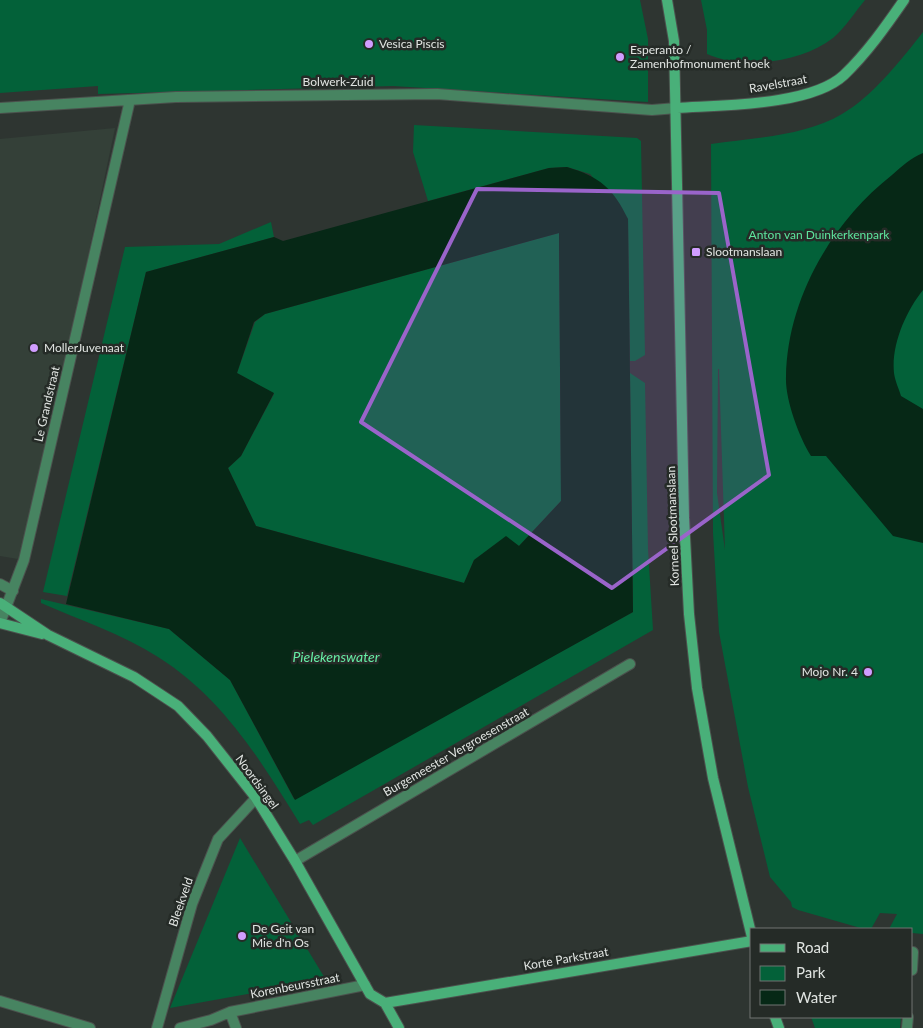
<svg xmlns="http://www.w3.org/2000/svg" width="923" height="1028" viewBox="0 0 923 1028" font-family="Lato,sans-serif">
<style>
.built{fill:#344038}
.green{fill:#036139;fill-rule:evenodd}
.water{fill:#062816;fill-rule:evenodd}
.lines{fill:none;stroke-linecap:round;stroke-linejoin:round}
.street-casing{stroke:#4b514d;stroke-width:12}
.secondary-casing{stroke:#4b514d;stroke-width:12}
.street{stroke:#478461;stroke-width:10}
.secondary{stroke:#49b079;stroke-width:10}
.marked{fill:#9a64ca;fill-opacity:0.2;stroke:#9a64ca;stroke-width:4;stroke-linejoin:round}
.poi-dot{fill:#d09dff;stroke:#252b27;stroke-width:2}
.labels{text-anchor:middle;stroke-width:5;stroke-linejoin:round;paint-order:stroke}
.poi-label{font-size:12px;fill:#e1e5e2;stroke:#252b27;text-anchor:start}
.street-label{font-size:12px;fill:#e1e5e2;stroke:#252b27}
.park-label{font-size:12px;fill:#5de59d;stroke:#252b27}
.water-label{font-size:14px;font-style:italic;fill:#66eda5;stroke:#252b27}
</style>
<rect width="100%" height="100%" fill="#2e3531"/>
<!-- built -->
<path class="built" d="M 115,128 L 24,560 L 0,556 L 0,139 Z"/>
<!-- green -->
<path class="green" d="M 0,0 L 640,0 L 648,39 L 648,102 L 393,86 L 98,94 L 98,86 L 0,93 Z
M 701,0 L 865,0 C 855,12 845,28 833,38 C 801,63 743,70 707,54 L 707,30 Z
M 923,32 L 923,934 L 912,933 L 912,929 L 889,929 L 897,914 L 880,913 L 871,929 L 864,929 L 798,910 L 792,907 L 791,902 L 770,877 L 748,787 L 719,632 L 713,533 L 711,144 C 752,138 806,136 842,114 C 872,97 902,59 923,32 ZM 718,369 L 719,369 L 725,550 L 717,493 Z
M 414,125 L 637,138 L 641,141 L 645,355 L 635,361 L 630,361 L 628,219 L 590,174 L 567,167 L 549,168 L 428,201 L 413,152 Z
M 271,222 L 274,237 L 146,272 L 67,596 L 43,592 L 125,247 L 219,244 Z
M 559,233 L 561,501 L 519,546 L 506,537 L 474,560 L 464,583 L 256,526 L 228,468 L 241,456 L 274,394 L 237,373 L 255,322 L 265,314 Z
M 630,373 L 645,383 L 648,549 L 653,630 L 313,825 L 309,820 L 300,824 C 261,761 223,698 158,657 C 122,634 80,620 41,603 L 41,599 L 169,629 L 230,680 L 294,799 L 633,612 Z
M 240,838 L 326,980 L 170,1008 Z
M 811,1017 L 901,1017 L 900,1028 L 815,1028 Z"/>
<!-- water -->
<path class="water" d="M 923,153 L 923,290 C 906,311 891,345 894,373 C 895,381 899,389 901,396 L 923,409 L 923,543 L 893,536 L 826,456 L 811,456 C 799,437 785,399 786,377 C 787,299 832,222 892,175 C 902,166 911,158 923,153 Z
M 567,167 C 600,177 613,188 628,219 L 633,612 L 295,800 L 230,680 L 169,629 L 66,604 L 146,272 L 274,237 L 283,241 L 549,168 ZM 559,233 L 561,501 L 519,546 L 506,536 L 474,560 L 464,583 L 256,526 L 228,468 L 241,456 L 274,393 L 237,373 L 254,322 L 265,314 Z"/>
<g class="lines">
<defs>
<path id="street" d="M 0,108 L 176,97 L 437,94 L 652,110 L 677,108
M 0,584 L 13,591
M 0,623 L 24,560 L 130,100
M 295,861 L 630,664
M 912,970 L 913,952
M 0,1001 L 90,1028
M 230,1012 L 236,1028
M 157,1028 L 192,904 L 218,839 L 256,798
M 180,1028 L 211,1020 L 230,1012 L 365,985
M 907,1028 L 908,1017"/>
<path id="secondary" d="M 667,0 L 674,41 L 684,518 L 689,614 L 697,688 L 713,778 L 752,937
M 677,108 C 721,105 811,106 844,75 C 867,53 886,26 904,0
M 0,603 L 48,635 L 134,677 L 178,706 L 207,736 L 256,798 L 295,861 L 370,994 L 385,1003
M 0,623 L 42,634
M 385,1003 L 752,941
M 385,1003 L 399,1028
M 775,1017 L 779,1028"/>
</defs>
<!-- street casing -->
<use href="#street" class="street-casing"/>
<!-- secondary casing -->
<use href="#secondary" class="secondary-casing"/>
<!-- street -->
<use href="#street" class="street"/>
<!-- secondary -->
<use href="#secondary" class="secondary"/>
</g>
<!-- marked area -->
<path class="marked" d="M 477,189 L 719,193 L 769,475 L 612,588 L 361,422 Z"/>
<!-- markers -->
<g class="poi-dot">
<circle cx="369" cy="44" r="5"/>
<circle cx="620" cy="57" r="5"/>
<rect x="691" y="247" width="10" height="10" rx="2.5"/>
<circle cx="34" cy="348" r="5"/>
<circle cx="868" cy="672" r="5"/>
<circle cx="242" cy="936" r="5"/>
</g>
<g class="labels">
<!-- poi labels -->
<g class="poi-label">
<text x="379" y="48">Vesica Piscis</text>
<text x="630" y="54">Esperanto /<tspan x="630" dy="14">Zamenhofmonument hoek</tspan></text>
<text x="706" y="256">Slootmanslaan</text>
<text x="44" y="352">MollerJuvenaat</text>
<text x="858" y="676" text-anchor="end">Mojo Nr. 4</text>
<text x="252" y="933">De Geit van<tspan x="252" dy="14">Mie d'n Os</tspan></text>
</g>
<!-- street labels -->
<g class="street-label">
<text x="338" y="86">Bolwerk-Zuid</text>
<text transform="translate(778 84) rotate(-10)" y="4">Ravelstraat</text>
<text transform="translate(47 404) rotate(-77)" y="4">Le Grandstraat</text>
<text transform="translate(673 526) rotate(-92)" y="4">Korneel Slootmanslaan</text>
<text transform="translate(456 752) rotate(-30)" y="4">Burgemeester Vergroesenstraat</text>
<text transform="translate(257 782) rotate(54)" y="4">Noordsingel</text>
<text transform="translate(181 902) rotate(-71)" y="4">Bleekveld</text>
<text transform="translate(566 959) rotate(-10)" y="4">Korte Parkstraat</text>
<text transform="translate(295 986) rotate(-11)" y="4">Korenbeursstraat</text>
</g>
<!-- park labels -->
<g class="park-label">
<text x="819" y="239">Anton van Duinkerkenpark</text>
</g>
<!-- water labels -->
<g class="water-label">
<text x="336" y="662">Pielekenswater</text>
</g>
</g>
<!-- legend -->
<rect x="750" y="928" width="162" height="90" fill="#252b27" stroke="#707572"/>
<rect x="760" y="944" width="25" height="8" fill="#49b079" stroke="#707572"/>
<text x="796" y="953" font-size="15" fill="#e1e5e2">Road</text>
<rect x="760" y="966" width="25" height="15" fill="#036139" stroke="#707572"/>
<text x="796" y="978" font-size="15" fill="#e1e5e2">Park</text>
<rect x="760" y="990" width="25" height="15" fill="#062816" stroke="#707572"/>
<text x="796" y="1003" font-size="15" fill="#e1e5e2">Water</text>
</svg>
